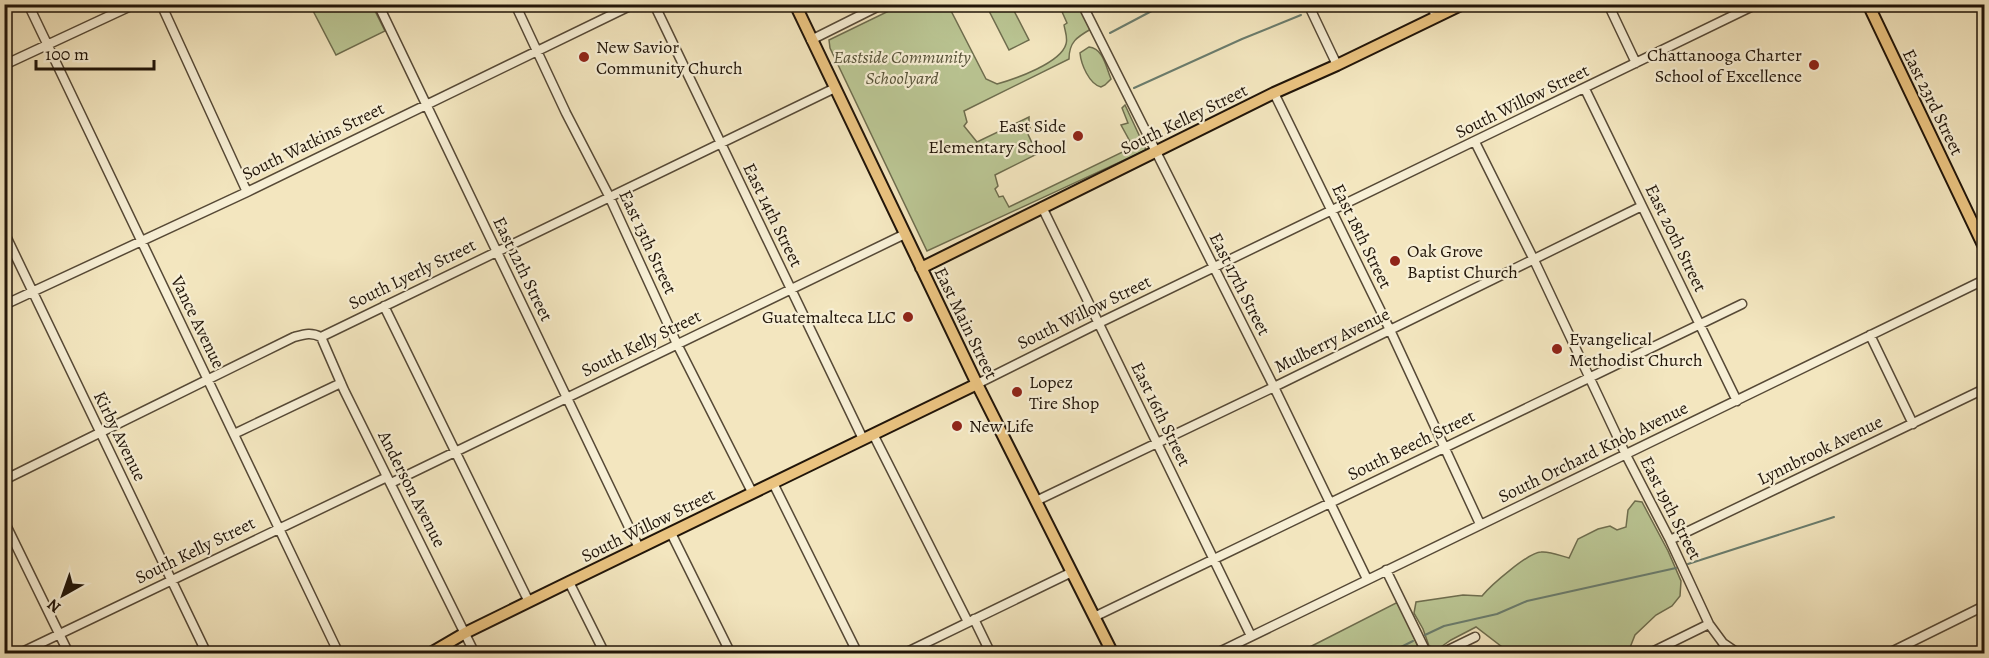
<svg xmlns="http://www.w3.org/2000/svg" width="1989" height="658" viewBox="0 0 1989 658" font-family="Alegreya,serif">
<style>
.green{fill:#bac593;stroke:#6e6d4e;stroke-width:1.5}
.lines{fill:none;stroke-linecap:round;stroke-linejoin:round}
.stream{stroke:#6a7c6d;stroke-width:2}
.minor-casing{stroke:#564936;stroke-width:11}
.major-casing{stroke:#211509;stroke-width:14}
.minor{stroke:#f7efd5;stroke-width:8}
.major{stroke:#eac380;stroke-width:10}
.poi-dot{fill:#8f2418;stroke:#f7efd5;stroke-width:2}
.labels{text-anchor:middle;stroke-width:4.5;stroke-linejoin:round;paint-order:stroke}
.poi-label{font-size:18px;fill:#211509;stroke:#f7efd5;text-anchor:start}
.park-label{font-size:18px;font-style:italic;fill:#575339;stroke:#f7efd5}
.street-label{font-size:18px;fill:#211509;stroke:#f7efd5}
</style>
<rect width="100%" height="100%" fill="#f3e6bf"/>
<filter id="stains"><feTurbulence type="fractalNoise" baseFrequency=".00333" numOctaves="4"/><feColorMatrix values="0 0 0 0 .2 0 0 0 0 .09 0 0 0 0 .02 0 0 0 .5 -.17"/></filter>
<radialGradient id="worn" r=".72"><stop offset=".6" stop-color="#630" stop-opacity="0"/><stop offset="1" stop-color="#630" stop-opacity=".3"/></radialGradient>
<!-- green -->
<path class="green" d="M 310,5 L 372,5 L 385,31 L 336,55 Z
M 901,5 L 948,5 L 986,79 L 997,84 C 1015,79 1061,63 1066,44 C 1068,38 1065,31 1064,25 L 1067,23 L 1059,5 L 1079,5 L 1091,29 C 1077,37 1069,42 1069,59 L 964,111 L 967,122 L 964,126 L 977,142 L 1029,117 L 1029,125 L 1031,130 L 1027,132 L 1033,145 L 1038,143 L 1040,147 L 1044,145 L 1047,149 L 995,175 L 998,186 L 995,189 L 999,197 L 1003,196 L 1009,207 L 1133,147 L 1121,125 L 1128,123 L 1122,108 L 1125,105 L 1146,150 L 927,251 L 830,48 L 829,40 Z
M 986,5 L 1011,5 L 1029,40 L 1009,50 Z
M 1089,47 C 1103,48 1106,67 1111,79 L 1105,85 L 1101,87 C 1089,84 1081,64 1080,53 Z
M 1635,501 L 1642,502 L 1668,551 L 1681,581 L 1680,596 L 1672,606 L 1656,615 L 1635,635 L 1629,650 L 1624,653 L 1591,653 L 1587,647 L 1577,653 L 1510,653 L 1476,627 L 1451,640 L 1438,649 L 1429,646 L 1423,629 L 1414,613 L 1416,602 L 1463,595 L 1482,596 C 1491,585 1529,552 1541,552 C 1550,551 1561,556 1569,558 L 1578,539 L 1598,529 L 1610,526 L 1617,530 L 1626,527 L 1628,510 Z
M 1398,602 L 1421,653 L 1296,654 Z"/>
<g class="lines">
<!-- stream -->
<path class="stream" d="M 1110,33 L 1165,4
M 1134,88 L 1242,39 L 1301,15
M 1688,564 L 1834,517
M 1425,635 L 1444,626 L 1497,614 L 1527,601 L 1676,568
M 1387,654 L 1413,641"/>
<defs>
<path id="minor" d="M 28,4 L 339,654
M 161,4 L 247,192
M 378,4 L 639,548
M 515,4 L 566,113 L 609,196 L 677,344 L 752,492
M 654,4 L 863,439
M 1082,4 L 1274,387 L 1367,579
M 1308,4 L 1337,65
M 1430,4 L 1437,17
M 1608,4 L 1636,63
M 811,40 L 883,4
M 4,65 L 135,4
M 1585,89 L 1737,401
M 1274,93 L 1390,330 L 1480,524
M 1475,142 L 1534,260 L 1626,455 L 1670,540 L 1709,624 L 1723,643 L 1739,654
M 1042,207 L 1251,636
M 4,232 L 207,654
M 4,305 L 247,192 L 634,4
M 384,306 L 529,602
M 1870,335 L 1913,424
M 321,337 L 344,390 L 475,654
M 977,384 L 1099,323 L 1757,4
M 234,434 L 341,383
M 873,434 L 968,622
M 4,480 L 294,337 C 305,334 311,332 321,337 L 835,88
M 391,483 L 905,234
M 773,483 L 858,654
M 1036,501 L 1274,387 L 1642,206
M 4,521 L 69,654
M 671,533 L 731,654
M 1670,540 L 1984,389
M 1386,570 L 1427,654
M 569,582 L 605,654
M 1094,617 L 1742,304
M 974,619 L 991,654
M 18,654 L 387,477
M 903,654 L 1072,572
M 1215,654 L 1984,280
M 1440,654 L 1475,637
M 1648,654 L 1709,624
M 1887,654 L 1984,606"/>
<path id="major" d="M 795,4 L 977,384 L 1113,654
M 1868,4 L 1984,247
M 921,268 L 1274,93 L 1337,65 L 1463,4
M 429,654 L 465,633 L 569,582 L 977,384"/>
</defs>
<!-- minor casing -->
<use href="#minor" class="minor-casing"/>
<!-- major casing -->
<use href="#major" class="major-casing"/>
<!-- minor -->
<use href="#minor" class="minor"/>
<!-- major -->
<use href="#major" class="major"/>
</g>
<!-- markers -->
<g class="poi-dot">
<circle cx="584" cy="57" r="6"/>
<circle cx="1814" cy="65" r="6"/>
<circle cx="1078" cy="136" r="6"/>
<circle cx="1395" cy="261" r="6"/>
<circle cx="908" cy="317" r="6"/>
<circle cx="1557" cy="349" r="6"/>
<circle cx="1017" cy="392" r="6"/>
<circle cx="957" cy="426" r="6"/>
</g>
<g class="labels">
<!-- poi labels -->
<g class="poi-label">
<text x="596" y="53">New Savior<tspan x="596" dy="21">Community Church</tspan></text>
<text x="1802" y="61" text-anchor="end">Chattanooga Charter<tspan x="1802" dy="21">School of Excellence</tspan></text>
<text x="1066" y="132" text-anchor="end">East Side<tspan x="1066" dy="21">Elementary School</tspan></text>
<text x="1407" y="257">Oak Grove<tspan x="1407" dy="21">Baptist Church</tspan></text>
<text x="896" y="323" text-anchor="end">Guatemalteca LLC</text>
<text x="1569" y="345">Evangelical<tspan x="1569" dy="21">Methodist Church</tspan></text>
<text x="1029" y="388">Lopez<tspan x="1029" dy="21">Tire Shop</tspan></text>
<text x="969" y="432">New Life</text>
</g>
<!-- park labels -->
<g class="park-label">
<text x="902" y="63">Eastside Community<tspan x="902" dy="21">Schoolyard</tspan></text>
</g>
<!-- street labels -->
<g class="street-label">
<text transform="translate(1522 101) rotate(-26)" y="6">South Willow Street</text>
<text transform="translate(1933 102) rotate(64)" y="6">East 23rd Street</text>
<text transform="translate(1184 119) rotate(-26)" y="6">South Kelley Street</text>
<text transform="translate(313 141) rotate(-26)" y="6">South Watkins Street</text>
<text transform="translate(773 215) rotate(64)" y="6">East 14th Street</text>
<text transform="translate(1362 236) rotate(64)" y="6">East 18th Street</text>
<text transform="translate(1676 238) rotate(64)" y="6">East 20th Street</text>
<text transform="translate(648 242) rotate(65)" y="6">East 13th Street</text>
<text transform="translate(523 269) rotate(64)" y="6">East 12th Street</text>
<text transform="translate(412 274) rotate(-26)" y="6">South Lyerly Street</text>
<text transform="translate(1240 284) rotate(63)" y="6">East 17th Street</text>
<text transform="translate(1084 312) rotate(-26)" y="6">South Willow Street</text>
<text transform="translate(198 322) rotate(64)" y="6">Vance Avenue</text>
<text transform="translate(966 323) rotate(64)" y="6">East Main Street</text>
<text transform="translate(1332 340) rotate(-26)" y="6">Mulberry Avenue</text>
<text transform="translate(641 343) rotate(-26)" y="6">South Kelly Street</text>
<text transform="translate(1161 414) rotate(64)" y="6">East 16th Street</text>
<text transform="translate(120 436) rotate(64)" y="6">Kirby Avenue</text>
<text transform="translate(1411 445) rotate(-26)" y="6">South Beech Street</text>
<text transform="translate(1820 450) rotate(-26)" y="6">Lynnbrook Avenue</text>
<text transform="translate(1593 452) rotate(-26)" y="6">South Orchard Knob Avenue</text>
<text transform="translate(412 489) rotate(63)" y="6">Anderson Avenue</text>
<text transform="translate(1671 508) rotate(63)" y="6">East 19th Street</text>
<text transform="translate(648 525) rotate(-26)" y="6">South Willow Street</text>
<text transform="translate(195 550) rotate(-26)" y="6">South Kelly Street</text>
</g>
</g>
<!-- margin -->
<rect width="1989" height="658" fill="none" stroke="#f3e6bf" stroke-width="24"/>
<rect x="6" y="6" width="1977" height="646" fill="none" stroke="#211509" stroke-width="3"/>
<rect x="12" y="12" width="1965" height="634" fill="none" stroke="#211509" stroke-width="1.5"/>
<!-- north arrow -->
<g transform="translate(63 595) rotate(220)" stroke="#f7efd5" stroke-width="4.5" paint-order="stroke">
<path d="M0-4.5L10 22L0 15L-10 22Z" fill="#211509"/>
<text y="-9" font-size="16" font-weight="bold" text-anchor="middle" fill="#211509">N</text>
</g>
<!-- scale -->
<path d="M36 60v9h118v-9" fill="none" stroke="#211509" stroke-width="3"/>
<text x="45" y="60" font-size="18" fill="#211509" stroke="#f7efd5" stroke-width="4.5" paint-order="stroke">100 m</text>
<rect width="100%" height="100%" filter="url(#stains)"/>
<rect width="100%" height="100%" fill="url(#worn)"/>
</svg>
